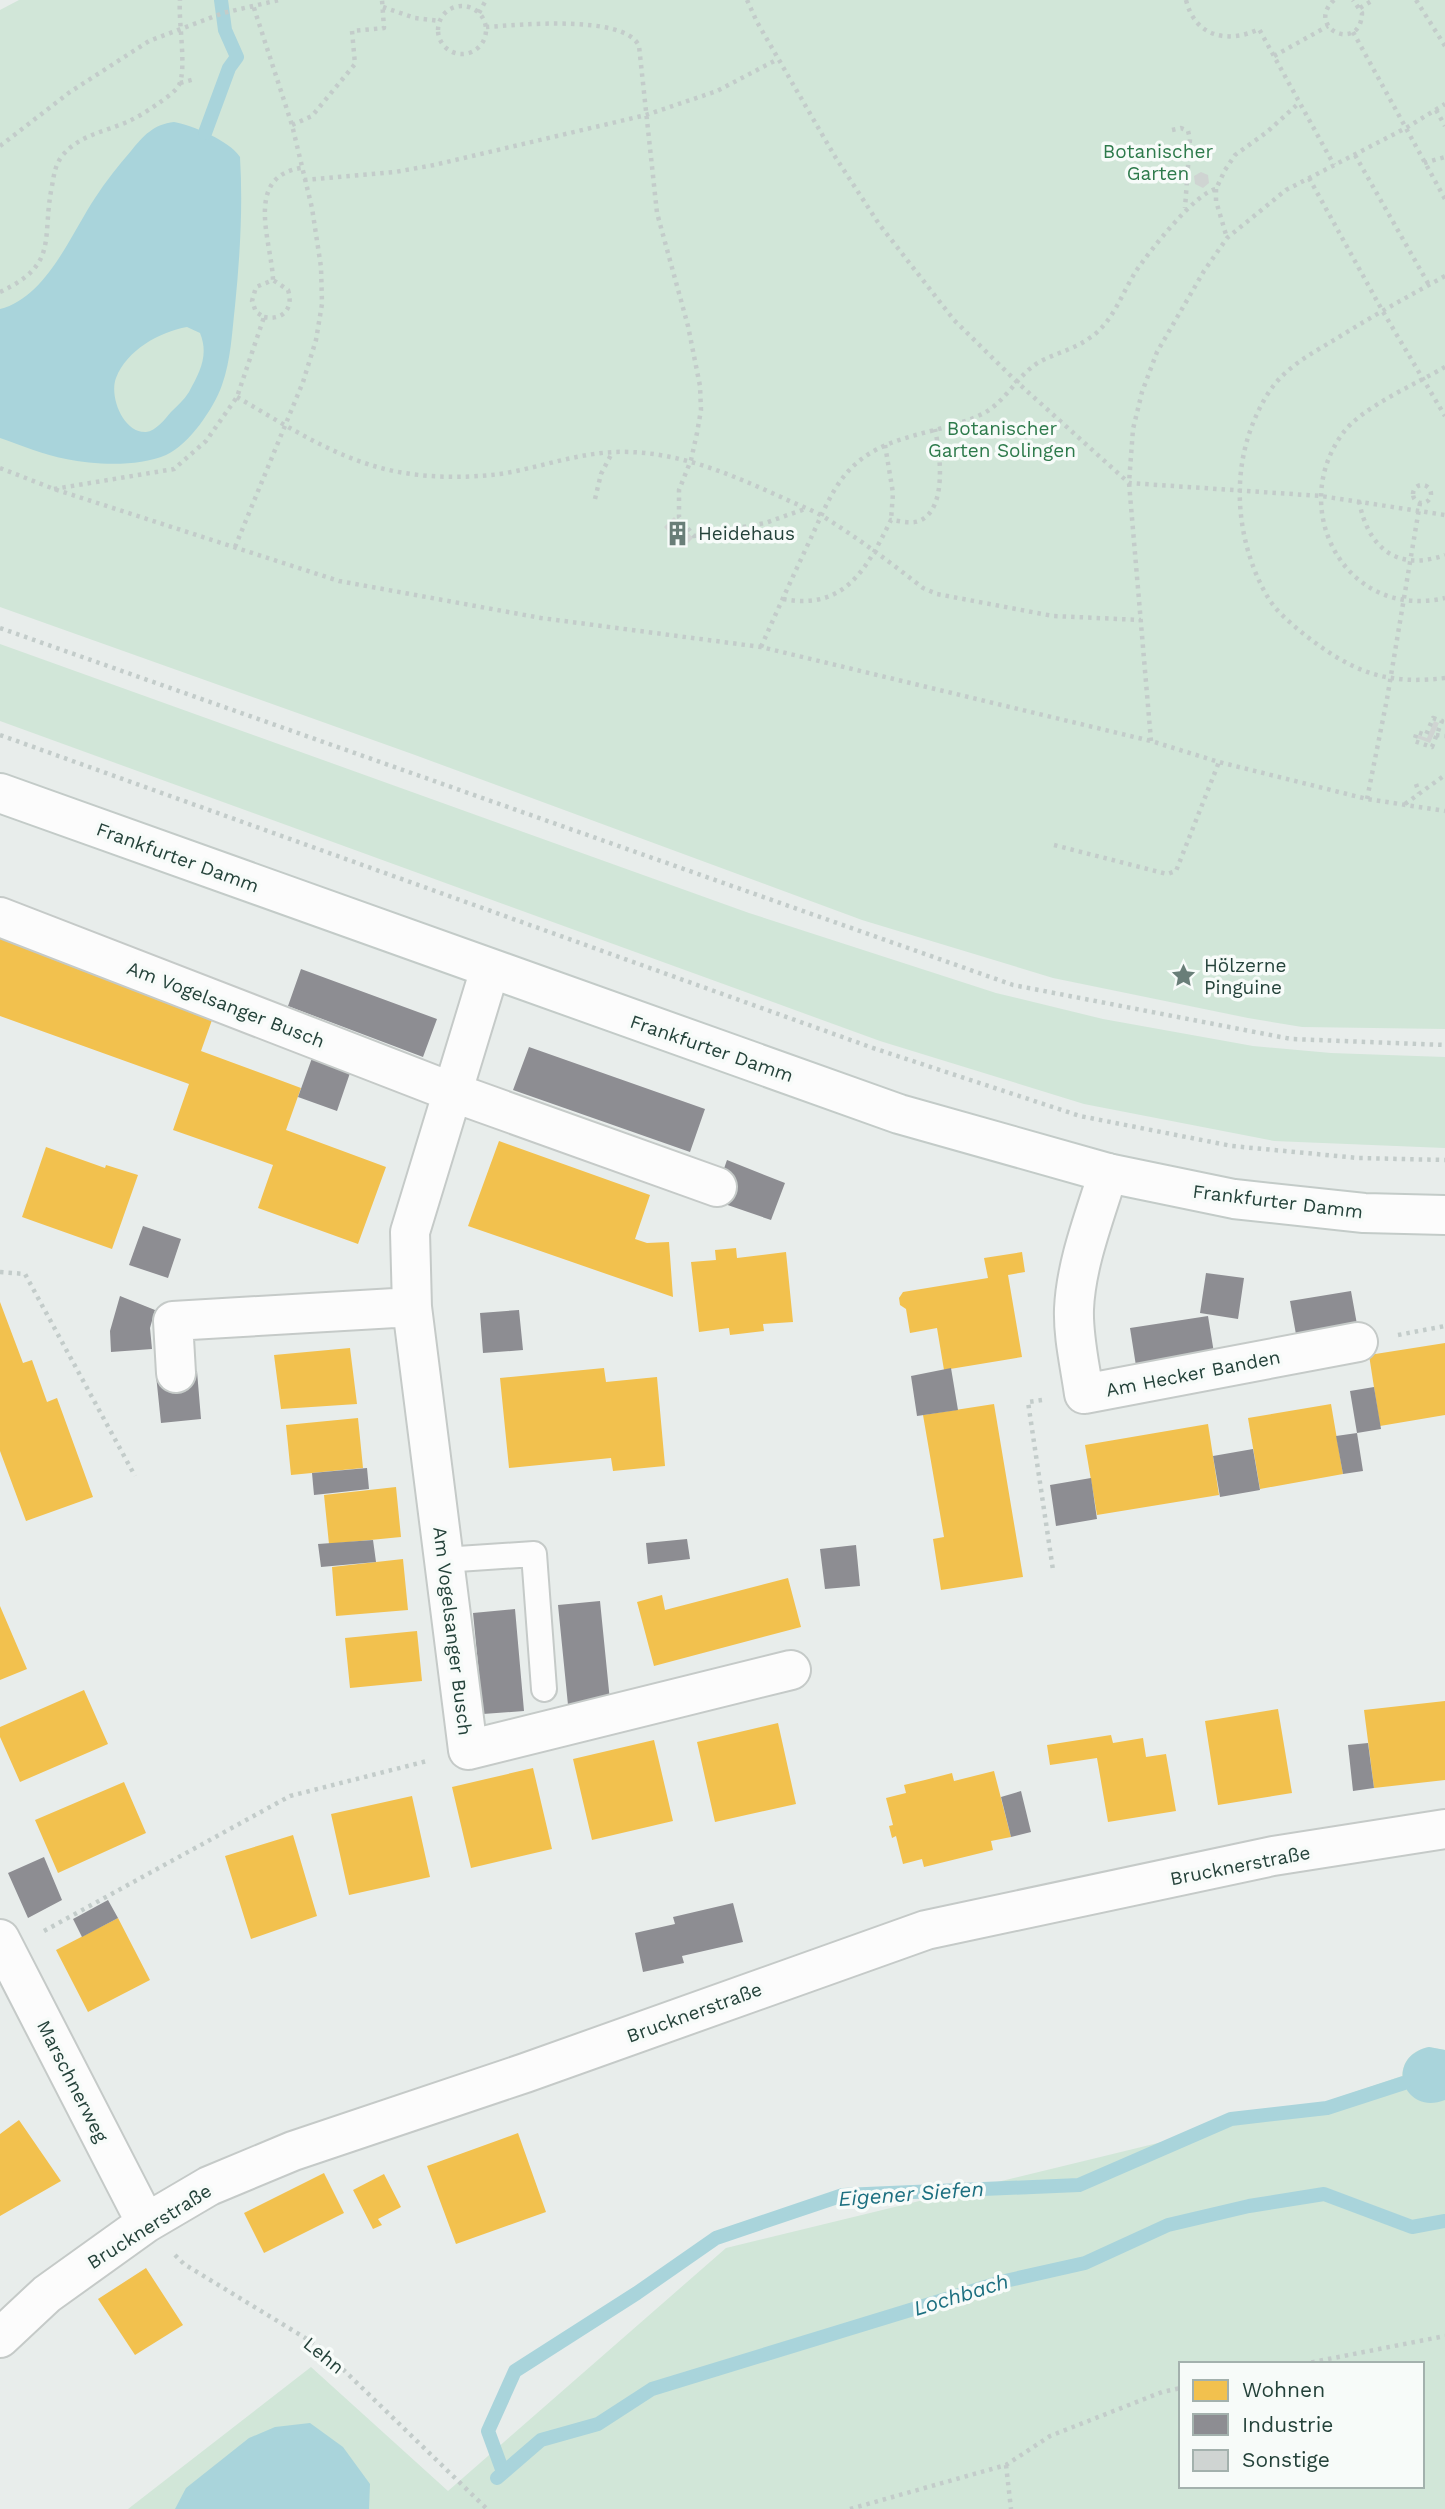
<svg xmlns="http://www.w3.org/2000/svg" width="1445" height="2509" viewBox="0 0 1445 2509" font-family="'Work Sans',sans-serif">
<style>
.green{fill:#d1e6d8;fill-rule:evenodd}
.water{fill:#a9d4db;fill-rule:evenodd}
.homes{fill:#f2c14e}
.industry{fill:#8d8d92}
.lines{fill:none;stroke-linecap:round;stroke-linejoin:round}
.stream{stroke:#a9d4db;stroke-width:14}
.building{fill:#cfd4d2}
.service-casing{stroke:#c5cac8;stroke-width:28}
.minor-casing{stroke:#c5cac8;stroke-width:42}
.secondary-casing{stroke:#c3cbc8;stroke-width:42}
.path{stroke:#c3ccca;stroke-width:4.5;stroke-dasharray:3.5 5;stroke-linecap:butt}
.service{stroke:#fcfcfc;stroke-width:24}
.minor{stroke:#fcfcfc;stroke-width:38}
.secondary{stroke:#fcfcfc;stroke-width:38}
.labels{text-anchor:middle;stroke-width:7;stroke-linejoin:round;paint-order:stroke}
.park-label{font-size:19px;fill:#2d7a4b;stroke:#f7fbf9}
.poi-label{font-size:19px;fill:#24423a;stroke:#f7fbf9;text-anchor:start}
.street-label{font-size:19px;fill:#24423a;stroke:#f7fbf9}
.water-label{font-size:21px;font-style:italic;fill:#1c6f80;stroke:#f7fbf9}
</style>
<rect width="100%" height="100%" fill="#e8edeb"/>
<!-- green -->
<path class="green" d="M 19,0 L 1445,0 L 1445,1029 L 1302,1027 L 1248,1018 L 1053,978 L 862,920 L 415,755 L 0,607 L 0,10 Z
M 0,644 L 749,913 L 996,993 L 1103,1019 L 1253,1046 L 1331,1053 L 1445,1057 L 1445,1148 L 1274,1141 L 1084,1104 L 880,1041 L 0,721 Z
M 1429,2047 L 1445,2050 L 1445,2509 L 128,2509 L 311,2367 L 448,2491 L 726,2248 L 1322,2103 L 1402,2076 C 1404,2059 1412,2051 1429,2047 ZM 1181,2364 L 1422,2364 L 1422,2486 L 1181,2486 Z"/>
<!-- water -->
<path class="water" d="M 174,122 C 192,125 230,141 240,157 C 243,207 240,256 235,306 C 232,332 231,360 222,385 C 214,408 189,445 166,455 C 138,467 96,465 66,459 C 44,455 21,445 0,438 L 0,309 C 46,298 71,234 95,198 C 106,181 118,166 131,151 C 143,136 154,124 174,122 ZM 187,327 L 200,333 C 209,355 200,372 189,392 C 184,400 177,406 171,412 C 165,419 156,431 146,432 C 123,433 109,396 116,378 C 127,350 159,332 187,327 Z
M 1429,2047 L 1445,2050 L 1445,2100 C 1403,2117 1383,2057 1429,2047 Z
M 310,2423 L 343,2447 L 370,2484 L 369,2509 L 175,2509 L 186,2488 L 249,2438 L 275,2427 Z"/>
<!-- homes -->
<path class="homes" d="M 0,928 L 217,1006 L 201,1051 L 301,1088 L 286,1130 L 386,1167 L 358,1244 L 258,1208 L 273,1165 L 173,1130 L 189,1084 L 0,1016 Z
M 499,1141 L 650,1195 L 635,1239 L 647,1243 L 669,1242 L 673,1297 L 468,1226 Z
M 46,1147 L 105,1168 L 106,1165 L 138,1175 L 112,1249 L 22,1217 Z
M 736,1248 L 737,1258 L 786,1252 L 793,1322 L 763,1324 L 764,1331 L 730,1335 L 729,1328 L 699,1332 L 691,1262 L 716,1260 L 715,1250 Z
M 1022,1252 L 1025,1272 L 1008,1275 L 1022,1357 L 944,1370 L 937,1328 L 910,1333 L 906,1309 L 900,1305 L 899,1298 L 903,1292 L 988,1278 L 984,1258 Z
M 0,1302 L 23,1363 L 32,1360 L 47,1402 L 57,1398 L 93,1497 L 26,1521 L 0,1451 Z
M 1445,1343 L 1445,1415 L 1380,1426 L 1369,1355 Z
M 350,1348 L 357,1404 L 281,1409 L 274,1355 Z
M 604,1368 L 606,1382 L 657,1377 L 665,1466 L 613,1471 L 611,1458 L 509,1468 L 500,1378 Z
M 994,1404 L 1023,1577 L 941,1590 L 933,1539 L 944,1537 L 923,1415 Z
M 1331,1404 L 1343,1474 L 1260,1489 L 1248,1418 Z
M 358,1418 L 363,1468 L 291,1475 L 286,1425 Z
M 1208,1424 L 1219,1495 L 1097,1515 L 1085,1445 Z
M 396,1487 L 401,1537 L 329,1544 L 324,1495 Z
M 403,1559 L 408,1610 L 336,1616 L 332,1567 Z
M 788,1578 L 801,1627 L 654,1666 L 637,1602 L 662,1595 L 665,1610 Z
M 0,1606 L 27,1669 L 0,1680 Z
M 417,1631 L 422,1681 L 350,1688 L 345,1638 Z
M 84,1690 L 108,1744 L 20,1782 L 0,1737 L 0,1727 Z
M 1445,1701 L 1445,1780 L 1374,1788 L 1364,1710 Z
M 1278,1709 L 1292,1793 L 1218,1805 L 1205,1721 Z
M 778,1723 L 796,1804 L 715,1822 L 697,1742 Z
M 1111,1735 L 1113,1743 L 1143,1738 L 1146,1757 L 1166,1754 L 1176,1811 L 1108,1822 L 1097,1758 L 1050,1765 L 1047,1745 Z
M 654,1740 L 673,1821 L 592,1840 L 573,1759 Z
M 533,1768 L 552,1849 L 471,1868 L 452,1787 Z
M 994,1771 L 1011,1837 L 991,1841 L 993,1850 L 924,1867 L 922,1859 L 903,1864 L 896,1836 L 892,1838 L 889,1826 L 893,1825 L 886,1798 L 906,1793 L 904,1785 L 925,1780 L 952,1773 L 954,1781 Z
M 124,1782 L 146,1833 L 58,1873 L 35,1820 Z
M 412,1796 L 430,1877 L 349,1895 L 331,1814 Z
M 293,1835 L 317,1916 L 251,1939 L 225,1856 Z
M 118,1918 L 150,1980 L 88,2012 L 56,1950 Z
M 19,2120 L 61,2181 L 0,2216 L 0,2134 Z
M 518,2133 L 546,2212 L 456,2244 L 427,2166 Z
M 324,2173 L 344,2213 L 264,2253 L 244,2213 Z
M 384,2174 L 401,2207 L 378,2219 L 382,2225 L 373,2229 L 353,2190 Z
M 146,2268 L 183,2325 L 135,2355 L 98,2299 Z"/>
<!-- industry -->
<path class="industry" d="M 301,969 L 437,1019 L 423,1057 L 288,1006 Z
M 529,1047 L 705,1109 L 690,1152 L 513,1090 Z
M 312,1058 L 350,1073 L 337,1111 L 298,1097 Z
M 727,1160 L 785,1183 L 771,1220 L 713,1200 Z
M 143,1226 L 181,1239 L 168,1278 L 129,1265 Z
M 1206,1273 L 1244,1278 L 1238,1319 L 1200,1313 Z
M 1351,1291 L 1358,1330 L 1297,1340 L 1290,1301 Z
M 120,1296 L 155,1310 L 150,1328 L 152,1349 L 111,1352 L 110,1331 Z
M 519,1310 L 523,1350 L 483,1353 L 480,1313 Z
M 1208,1316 L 1214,1353 L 1136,1366 L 1130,1328 Z
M 951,1368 L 958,1410 L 917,1416 L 911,1376 Z
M 197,1371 L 201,1419 L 161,1423 L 156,1375 Z
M 1374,1387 L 1381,1429 L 1357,1433 L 1350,1391 Z
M 1357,1433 L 1363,1471 L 1343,1474 L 1336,1436 Z
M 1253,1449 L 1260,1490 L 1220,1497 L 1213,1456 Z
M 367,1468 L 369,1489 L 314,1495 L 312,1473 Z
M 1091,1478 L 1097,1519 L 1056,1526 L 1050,1485 Z
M 687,1539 L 690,1559 L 648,1564 L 646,1543 Z
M 373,1540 L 376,1562 L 321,1567 L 318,1544 Z
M 856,1545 L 860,1586 L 825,1589 L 820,1549 Z
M 600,1601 L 610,1701 L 568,1705 L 558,1605 Z
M 515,1609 L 524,1711 L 483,1714 L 473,1613 Z
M 1368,1743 L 1374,1788 L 1353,1791 L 1348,1745 Z
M 1021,1791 L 1031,1832 L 1011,1837 L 1001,1797 Z
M 44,1857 L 62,1900 L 28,1918 L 8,1873 Z
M 108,1900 L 118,1918 L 82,1937 L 73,1919 Z
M 733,1903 L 743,1942 L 682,1956 L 684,1963 L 643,1972 L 635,1933 L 675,1924 L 673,1917 Z"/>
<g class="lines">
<!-- stream -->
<path class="stream" d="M 205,133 L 229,68 L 237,57 L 225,30 L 221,0
M 503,2472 L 488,2431 L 515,2371 L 637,2293 L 716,2238 L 843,2195 L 1079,2185 L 1231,2119 L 1327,2108 L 1404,2083
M 497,2478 L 541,2440 L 598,2424 L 652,2389 L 1005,2281 L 1085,2263 L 1168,2225 L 1249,2206 L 1324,2194 L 1412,2227 L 1445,2221"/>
</g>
<!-- building -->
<path class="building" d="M 1201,172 L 1208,175 L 1209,183 L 1203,188 L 1195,184 L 1194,176 Z
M 674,517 L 693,538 L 683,548 L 664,527 Z
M 1434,721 L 1439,723 L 1430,743 L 1417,738 L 1418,735 L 1427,738 Z"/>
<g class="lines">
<defs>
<path id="service" d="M 443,1560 L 534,1554 L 544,1689"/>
<path id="minor" d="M 0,917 L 452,1092 L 717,1187
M 490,969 L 410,1232 L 412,1307 L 468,1750 L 791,1670
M 1108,1173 C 1095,1216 1076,1263 1074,1309 C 1073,1337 1080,1365 1084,1394 L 1358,1342
M 176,1373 L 173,1321 L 412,1307
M 0,1939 L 146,2223
M 0,2338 L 47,2294 L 146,2223 L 209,2186 L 293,2151 L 525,2073 L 926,1930 L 1273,1856 L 1445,1829"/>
<path id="secondary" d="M 0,793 L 899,1114 L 1108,1173 L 1234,1199 L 1364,1213 L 1445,1215"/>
</defs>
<!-- service casing -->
<use href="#service" class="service-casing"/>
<!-- minor casing -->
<use href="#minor" class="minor-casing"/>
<!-- secondary casing -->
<use href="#secondary" class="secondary-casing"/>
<!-- path -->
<path class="path" d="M 747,0 L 757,22 L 834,155 L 879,224 L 954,320 L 1018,383 L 1129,483 L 1321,496 L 1445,515
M 1186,0 C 1195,37 1228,44 1259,29 L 1334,165
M 1334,0 C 1304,28 1361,54 1362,13 L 1353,0
M 1416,0 L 1445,46
M438 30a24 24 0 1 1 48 0a24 24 0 1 1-48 0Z
M 383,7 L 415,18 L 440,21
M 1360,8 L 1373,0
M 479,13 L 486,0
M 486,27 C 517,25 625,14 639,46 L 657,213 L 688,326 L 700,386 L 701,410 L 697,433 L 691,460 L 679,490 L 679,517 L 694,536 L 765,523 L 805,509
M 1353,32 L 1445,199
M 1274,56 L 1328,26
M 180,83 L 195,79
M 1436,110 L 1445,126
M 292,125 L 312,116 L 355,64 L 352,31 L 384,28 L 382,0
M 1172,130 L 1181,128 L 1188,131 L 1190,139 L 1185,208
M 0,146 L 70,92 L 149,41 L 223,13 L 279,0
M 1355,155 L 1429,285
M 1424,163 L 1445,157
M 1309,178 L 1382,310 L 1445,416
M 304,180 L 395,172 L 434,165 L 646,115 L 717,91 L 778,59
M 1216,189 L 1216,201 L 1227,238
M 1445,276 C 1409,296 1374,315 1339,337 C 1313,353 1286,366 1269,392 C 1235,445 1232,509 1253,566 C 1259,582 1267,599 1279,612 C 1293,626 1308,638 1324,649 C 1344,663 1368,675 1392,678 C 1409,681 1428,680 1445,678
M 0,292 C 60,264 41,239 52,186 C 54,175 55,165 62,156 C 79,135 104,132 127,122 C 138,117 149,110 159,103 C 166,98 175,92 179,85 C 187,69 178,20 180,0
M 264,317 C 283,321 294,308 288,290 L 273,280
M 1445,367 C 1416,384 1362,407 1343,433 C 1286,510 1347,621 1445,598
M 237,397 C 280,422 326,452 374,466 C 413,478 460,479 500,474 C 544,467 584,450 630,452 C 684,454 732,475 781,497 C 795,504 811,509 824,517 C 858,538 891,563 923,588 L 937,594 L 1053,616 L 1141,620
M 885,445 L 893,493 L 891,520
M 0,468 L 54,489 L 339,581 L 541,618 L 761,647 L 1151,741 L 1219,762 L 1367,799 L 1445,811
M1413 494a9 9 0 1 1 18 0a9 9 0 1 1-18 0Z
M 54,489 L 174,469 L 206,441 L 237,397 L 264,317 L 256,312 L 252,301 L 256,287 L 273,280 C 272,243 243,177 301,168
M 595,499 L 601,474 L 612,453
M 1359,501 C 1368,548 1397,572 1445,555
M 235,547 L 303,382 L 316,340 L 322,304 L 321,267 L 312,208 L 292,125 L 253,5
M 783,599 C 845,611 867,568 891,520 C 900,521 910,524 919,521 C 948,509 940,453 935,429
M 0,628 L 1013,985 L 1291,1039 L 1445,1045
M 761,647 C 777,611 793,576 810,540 C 820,519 830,493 845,475 C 879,433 935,436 980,415 C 1005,404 1016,376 1039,362 C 1056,353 1075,349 1091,337 C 1113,322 1122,293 1136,271 C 1149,252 1195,193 1216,189 L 1225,170 L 1235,155 L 1267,132 L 1300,102
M 1433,718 L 1442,721 L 1432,747 L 1414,741 L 1417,732 L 1426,735 Z
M 0,735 L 873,1048 L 1080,1116 L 1232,1146 L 1358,1158 L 1445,1160
M 1436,735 L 1445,736
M 1151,741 L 1129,483 L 1133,429 L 1142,392 L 1157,352 L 1204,271 L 1227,238 L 1286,190 L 1406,128 L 1445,104
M 1416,784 L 1419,793
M 1367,799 L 1387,699 L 1420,503
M 1405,804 L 1445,775
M 1054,845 L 1167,874 L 1176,871 L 1219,762
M 0,1272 L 25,1274 L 135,1476
M 1398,1335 L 1445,1326
M 1042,1400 L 1028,1402 L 1053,1570
M 44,1931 L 290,1796 L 427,1761
M 175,2255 L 184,2264 L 320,2347 L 487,2509
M 1303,2364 L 1445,2336
M 1006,2465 L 1011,2509
M 850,2509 L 1006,2465 L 1050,2436 L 1162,2392 L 1181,2388"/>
<!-- service -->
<use href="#service" class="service"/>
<!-- minor -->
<use href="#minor" class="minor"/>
<!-- secondary -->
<use href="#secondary" class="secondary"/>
</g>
<!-- icons -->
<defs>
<symbol id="building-bare" viewBox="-9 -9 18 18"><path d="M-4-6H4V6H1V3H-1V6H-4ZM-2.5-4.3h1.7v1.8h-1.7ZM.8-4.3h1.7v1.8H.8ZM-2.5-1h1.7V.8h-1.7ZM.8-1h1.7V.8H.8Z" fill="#697e78" stroke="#f7fbf9" stroke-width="2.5" paint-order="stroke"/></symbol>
<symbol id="sight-bare" viewBox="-9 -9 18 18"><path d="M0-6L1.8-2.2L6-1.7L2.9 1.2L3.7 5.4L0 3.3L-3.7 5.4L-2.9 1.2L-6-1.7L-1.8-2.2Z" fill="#697e78" stroke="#f7fbf9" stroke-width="2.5" paint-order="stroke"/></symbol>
</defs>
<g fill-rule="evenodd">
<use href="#building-bare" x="660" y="516" width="35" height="35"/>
<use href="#sight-bare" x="1166" y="958" width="35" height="35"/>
</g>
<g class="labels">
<!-- park labels -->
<g class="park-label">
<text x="1158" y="158">Botanischer<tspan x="1158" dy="22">Garten</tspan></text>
<text x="1002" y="435">Botanischer<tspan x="1002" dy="22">Garten Solingen</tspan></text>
</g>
<!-- poi labels -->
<g class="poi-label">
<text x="698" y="540">Heidehaus</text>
<text x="1204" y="972">Hölzerne<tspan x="1204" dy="22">Pinguine</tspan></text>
</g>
<!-- street labels -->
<g class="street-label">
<text transform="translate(178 857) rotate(20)" y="7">Frankfurter Damm</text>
<text transform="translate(226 1004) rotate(21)" y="7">Am Vogelsanger Busch</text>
<text transform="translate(712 1048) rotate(19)" y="7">Frankfurter Damm</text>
<text transform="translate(1278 1201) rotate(7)" y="7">Frankfurter Damm</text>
<text transform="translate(1193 1373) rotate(-11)" y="7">Am Hecker Banden</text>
<text transform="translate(453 1631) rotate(83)" y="7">Am Vogelsanger Busch</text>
<text transform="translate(1240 1865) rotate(-11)" y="7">Brucknerstraße</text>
<text transform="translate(694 2012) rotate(-20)" y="7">Brucknerstraße</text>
<text transform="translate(73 2081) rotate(63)" y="7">Marschnerweg</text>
<text transform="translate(149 2226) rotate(-32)" y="7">Brucknerstraße</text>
<text transform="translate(324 2355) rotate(39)" y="7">Lehn</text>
</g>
<!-- water labels -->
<g class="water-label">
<text transform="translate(911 2194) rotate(-4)" y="7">Eigener Siefen</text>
<text transform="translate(961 2295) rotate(-17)" y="7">Lochbach</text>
</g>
</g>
<!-- legend -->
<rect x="1179" y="2362" width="245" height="126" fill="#f7fbf9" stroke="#a3b1ad" stroke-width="2"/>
<rect x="1193" y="2380" width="35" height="21" fill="#f2c14e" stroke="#a3b1ad" stroke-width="2"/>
<text x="1242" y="2397" font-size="21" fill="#24423a">Wohnen</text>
<rect x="1193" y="2414" width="35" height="21" fill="#8d8d92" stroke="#a3b1ad" stroke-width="2"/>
<text x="1242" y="2432" font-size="21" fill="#24423a">Industrie</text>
<rect x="1193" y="2450" width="35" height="21" fill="#cfd4d2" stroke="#a3b1ad" stroke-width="2"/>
<text x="1242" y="2467" font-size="21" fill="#24423a">Sonstige</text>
</svg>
